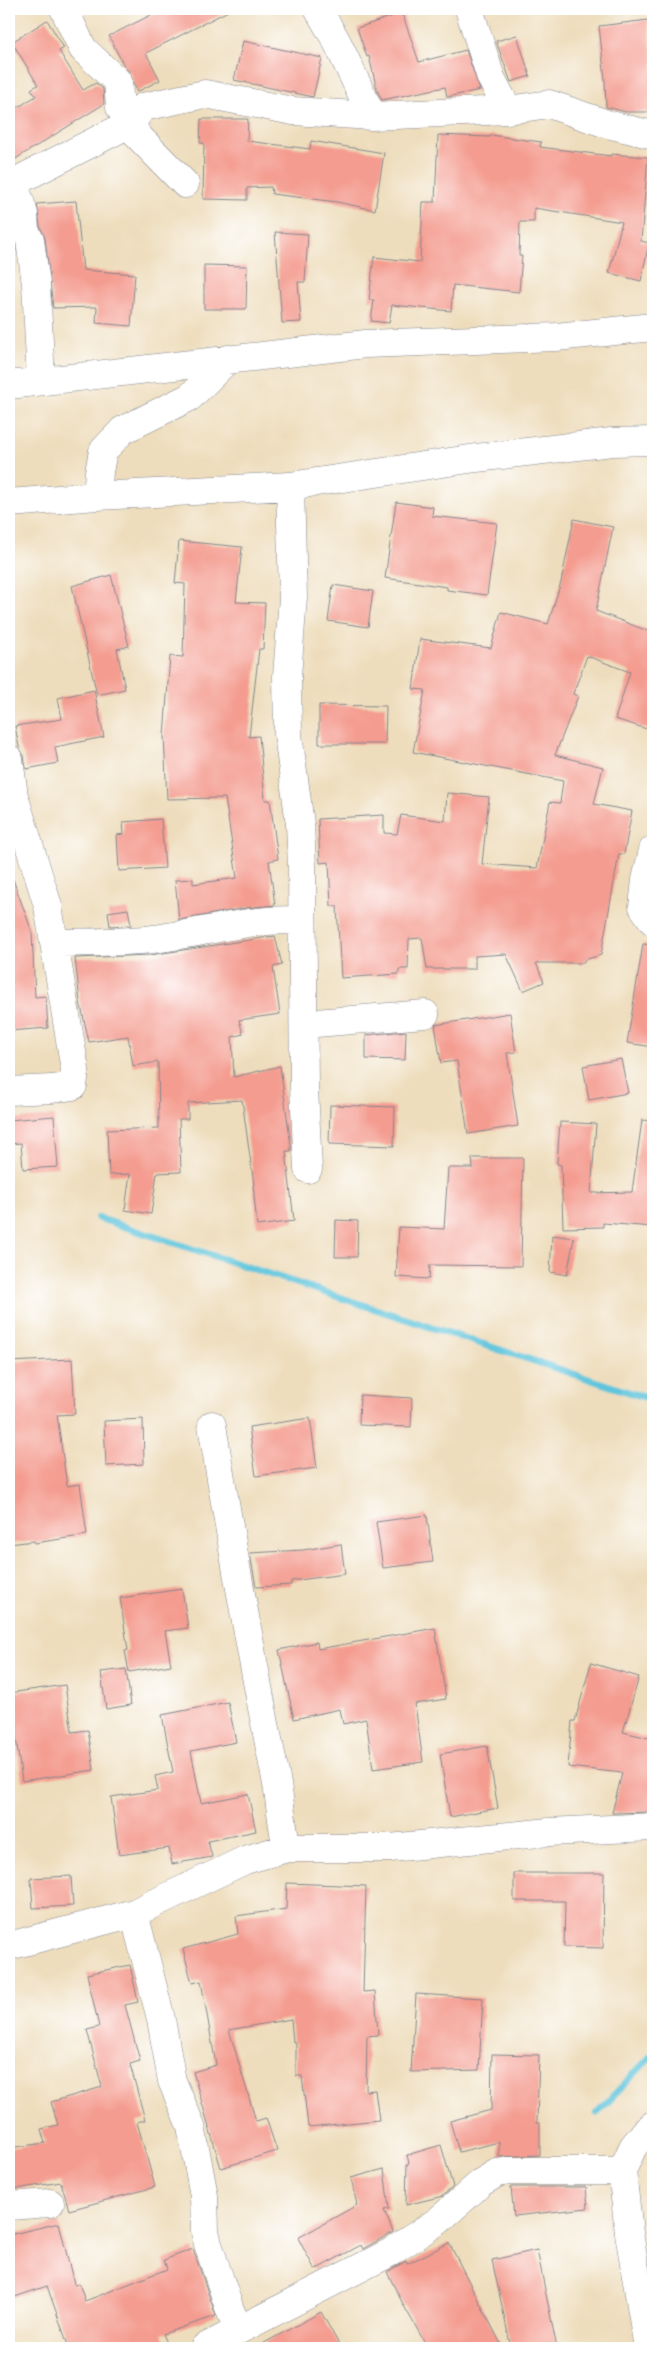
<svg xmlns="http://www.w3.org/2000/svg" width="662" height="2357" viewBox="0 0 662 2357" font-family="Mali,sans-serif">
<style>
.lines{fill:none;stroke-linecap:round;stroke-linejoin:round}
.stream{stroke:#5fc5dc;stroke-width:7}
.building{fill:#f49c90}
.minor-casing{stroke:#84868d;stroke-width:29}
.minor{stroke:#fff;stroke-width:28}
</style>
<rect width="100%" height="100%" fill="#fff"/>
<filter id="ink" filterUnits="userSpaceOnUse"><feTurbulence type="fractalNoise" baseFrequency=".02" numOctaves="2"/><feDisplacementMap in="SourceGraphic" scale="10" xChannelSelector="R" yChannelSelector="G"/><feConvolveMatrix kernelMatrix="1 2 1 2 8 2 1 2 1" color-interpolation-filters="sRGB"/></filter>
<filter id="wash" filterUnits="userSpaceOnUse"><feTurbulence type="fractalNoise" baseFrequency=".0096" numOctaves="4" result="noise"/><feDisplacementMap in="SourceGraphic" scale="20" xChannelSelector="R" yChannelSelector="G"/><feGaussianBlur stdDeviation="1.12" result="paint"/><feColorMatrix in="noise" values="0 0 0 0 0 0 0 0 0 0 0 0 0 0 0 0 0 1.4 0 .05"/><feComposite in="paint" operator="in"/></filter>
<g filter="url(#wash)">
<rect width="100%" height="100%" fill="#eeddbc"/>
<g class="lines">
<!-- stream -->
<path class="stream" d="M 98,1218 L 653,1400
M 597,2113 L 653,2054"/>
</g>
<g id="blocks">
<!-- building -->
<path class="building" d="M 163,9 L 232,9 L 146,53 L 160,80 L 137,92 L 129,71 L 124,66 L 109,36 Z
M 402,13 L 419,62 L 466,50 L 480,90 L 447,97 L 445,87 L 382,100 L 377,90 L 369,56 L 367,57 L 357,28 Z
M 47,20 L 64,48 L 59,51 L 83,90 L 96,83 L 103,89 L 104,104 L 9,163 L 9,113 L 36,96 L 31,89 L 38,85 L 12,42 Z
M 648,20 L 653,59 L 653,112 L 626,112 L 606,107 L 605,80 L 599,26 Z
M 517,35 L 530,76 L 511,82 L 496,41 Z
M 243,41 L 322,58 L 313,97 L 234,80 Z
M 201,119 L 248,119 L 247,141 L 310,149 L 311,141 L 384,153 L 375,210 L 337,202 L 272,194 L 271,187 L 247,188 L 247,200 L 203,199 L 204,143 L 200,143 Z
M 438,135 L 490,137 L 491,135 L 541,142 L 540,147 L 611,156 L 611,154 L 648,157 L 641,241 L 649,243 L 641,281 L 609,273 L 622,222 L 534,208 L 534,222 L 520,222 L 519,256 L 522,256 L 519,292 L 453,285 L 451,311 L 392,305 L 389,323 L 371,321 L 374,300 L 369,300 L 374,257 L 420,262 L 423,202 L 435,202 Z
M 76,201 L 83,270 L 135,274 L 131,326 L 96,323 L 97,307 L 53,308 L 45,238 L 40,226 L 37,204 Z
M 9,220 L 9,231 L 16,251 L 9,253 Z
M 275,232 L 308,234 L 305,282 L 298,282 L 301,322 L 282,323 Z
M 204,265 L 247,266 L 246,309 L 204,309 Z
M 396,502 L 433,507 L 432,516 L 497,523 L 487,595 L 447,590 L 447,587 L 385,578 Z
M 574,519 L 613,527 L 596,611 L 653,633 L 653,731 L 615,719 L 630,672 L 587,656 L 573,694 L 578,696 L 555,755 L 603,767 L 594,804 L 632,811 L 624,854 L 619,854 L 601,955 L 584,960 L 584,963 L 536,963 L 544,982 L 523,991 L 506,954 L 475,956 L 475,969 L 427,969 L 422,938 L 409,939 L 408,969 L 399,969 L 399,974 L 341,978 L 337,906 L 331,906 L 329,862 L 320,863 L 318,819 L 384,815 L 384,833 L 397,834 L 401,815 L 445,821 L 447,793 L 489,797 L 482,864 L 537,868 L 550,802 L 560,803 L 563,781 L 413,752 L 425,690 L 413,689 L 420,639 L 491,648 L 501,612 L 548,624 L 561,582 Z
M 179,541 L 242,547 L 236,602 L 265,603 L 263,649 L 259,649 L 249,737 L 259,736 L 265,800 L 270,800 L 278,859 L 269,861 L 275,905 L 246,908 L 179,920 L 175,880 L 193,879 L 193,884 L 237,878 L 225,798 L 167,799 L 164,736 L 170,656 L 183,657 L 185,584 L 175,583 Z
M 111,575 L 129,646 L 117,649 L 125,689 L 97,695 L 72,586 Z
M 333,585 L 373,591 L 368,627 L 328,621 Z
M 94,690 L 104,737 L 55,747 L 58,763 L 26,769 L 24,756 L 19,747 L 15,726 L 62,719 L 58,698 Z
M 319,705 L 386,706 L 385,744 L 319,744 Z
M 161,819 L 165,868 L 119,871 L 117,835 L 124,834 L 123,822 Z
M 9,874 L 11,874 L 32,932 L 35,997 L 46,996 L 48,1028 L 9,1031 Z
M 128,909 L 131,925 L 110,926 L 108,912 Z
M 275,936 L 282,965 L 273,967 L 280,1014 L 239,1020 L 243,1034 L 232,1037 L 234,1077 L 280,1066 L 291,1146 L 291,1151 L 286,1151 L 294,1221 L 257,1226 L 253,1185 L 254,1185 L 242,1100 L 188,1103 L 188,1119 L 179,1119 L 181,1172 L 157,1173 L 151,1214 L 125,1210 L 130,1174 L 109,1175 L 107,1130 L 159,1128 L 158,1062 L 133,1066 L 128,1036 L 89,1042 L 80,1002 L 75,958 L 150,955 Z
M 643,944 L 653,945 L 653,1047 L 627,1043 Z
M 510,1013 L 516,1052 L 507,1053 L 518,1126 L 468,1134 L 457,1061 L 441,1063 L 435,1025 Z
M 406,1031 L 405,1060 L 366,1059 L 366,1035 Z
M 621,1059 L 628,1093 L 589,1100 L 583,1066 Z
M 330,1105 L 395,1107 L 394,1146 L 329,1144 Z
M 54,1116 L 58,1167 L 23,1169 L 21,1143 L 9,1144 L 9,1120 Z
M 642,1120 L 653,1121 L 653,1227 L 603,1223 L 603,1227 L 563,1228 L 561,1165 L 557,1164 L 560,1122 L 596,1124 L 591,1193 L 632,1192 Z
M 472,1158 L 523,1158 L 521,1266 L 430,1265 L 429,1279 L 396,1277 L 399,1227 L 444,1229 L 448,1168 L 473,1168 Z
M 336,1220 L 358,1221 L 357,1257 L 335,1257 Z
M 552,1235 L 574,1238 L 567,1275 L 550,1272 Z
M 72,1359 L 75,1414 L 57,1415 L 67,1486 L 80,1484 L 87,1535 L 35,1543 L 34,1541 L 9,1544 L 9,1362 Z
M 360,1395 L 412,1398 L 411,1427 L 359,1425 Z
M 310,1418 L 317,1468 L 256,1476 L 249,1427 Z
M 143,1419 L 144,1464 L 106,1466 L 104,1421 Z
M 427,1515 L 433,1562 L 383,1568 L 376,1522 Z
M 341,1544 L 345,1574 L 291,1581 L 291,1585 L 256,1587 L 250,1553 L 303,1550 Z
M 182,1589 L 188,1628 L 165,1631 L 171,1665 L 129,1672 L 125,1651 L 128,1650 L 120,1598 Z
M 435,1628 L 446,1699 L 415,1704 L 423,1762 L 373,1769 L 366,1719 L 343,1724 L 340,1709 L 294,1719 L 279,1650 L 317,1642 L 318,1649 Z
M 591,1663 L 639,1677 L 623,1732 L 653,1739 L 653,1812 L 612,1813 L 622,1773 L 568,1767 L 572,1721 L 575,1721 Z
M 126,1669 L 131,1705 L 106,1709 L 101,1672 Z
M 65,1685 L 72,1732 L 88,1730 L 94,1770 L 22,1781 L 15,1731 L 9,1732 L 9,1693 Z
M 228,1702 L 236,1742 L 191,1751 L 201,1803 L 248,1794 L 256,1831 L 208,1841 L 212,1857 L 172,1864 L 169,1848 L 119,1855 L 111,1797 L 158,1790 L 155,1776 L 173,1772 L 162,1715 Z
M 487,1746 L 498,1808 L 450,1817 L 440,1754 Z
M 514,1873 L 604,1873 L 603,1948 L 564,1947 L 565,1901 L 514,1901 Z
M 71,1876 L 73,1906 L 33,1908 L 31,1878 Z
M 287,1883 L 366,1886 L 363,1992 L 375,1991 L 378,2035 L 367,2036 L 366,2091 L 375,2090 L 379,2120 L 308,2127 L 302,2076 L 296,2076 L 296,2042 L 293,2042 L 291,2019 L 229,2030 L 256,2121 L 266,2118 L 277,2151 L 221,2168 L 193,2072 L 216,2065 L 201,1981 L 192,1983 L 183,1949 L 238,1934 L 236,1916 L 286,1909 Z
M 130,1965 L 138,2002 L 125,2005 L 140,2061 L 130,2064 L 145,2120 L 137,2122 L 155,2187 L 69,2210 L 61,2182 L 9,2190 L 9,2148 L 45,2143 L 41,2129 L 58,2125 L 51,2102 L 102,2087 L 87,2030 L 99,2027 L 87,1974 Z
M 416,1994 L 483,1998 L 479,2070 L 411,2072 Z
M 492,2054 L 539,2055 L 537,2123 L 540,2123 L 540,2155 L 499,2157 L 499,2142 L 459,2152 L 450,2121 L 491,2110 Z
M 441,2145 L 453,2187 L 443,2196 L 406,2205 L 407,2164 L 409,2163 L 407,2155 Z
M 384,2169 L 389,2209 L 384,2210 L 393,2232 L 363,2249 L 361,2245 L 315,2270 L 298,2238 L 357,2205 L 351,2178 Z
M 511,2187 L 586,2187 L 588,2208 L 514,2216 Z
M 59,2223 L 74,2284 L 79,2283 L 85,2301 L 167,2269 L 164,2260 L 193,2249 L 216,2316 L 163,2334 L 167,2343 L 154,2348 L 69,2348 L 47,2286 L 9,2299 L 9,2235 Z
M 449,2243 L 503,2348 L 428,2348 L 404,2306 L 387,2272 L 406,2261 L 407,2264 Z
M 537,2250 L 557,2348 L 511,2348 L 492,2260 Z
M 321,2312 L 341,2348 L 255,2348 Z"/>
</g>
</g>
<g filter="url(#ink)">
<use href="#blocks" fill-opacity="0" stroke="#84868d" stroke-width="1"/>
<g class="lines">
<defs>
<path id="minor" d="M 64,9 L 83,49 L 118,82 L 120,108 L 138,136 L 185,184
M 318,9 L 337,42 L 372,116
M 469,9 L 491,78 L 508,110
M 9,185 L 131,123 L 143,107 L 205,94 L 293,111 L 372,116 L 508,110 L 549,104 L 607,124 L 653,135
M 9,193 L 19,198 L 24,214 L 25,230 L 30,240 L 36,284 L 41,380
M 9,385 L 366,344 L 556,337 L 653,327
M 290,486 L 293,597 L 287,676 L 288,734 L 300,824 L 302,866 L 304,1088 L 308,1169
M 97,496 L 99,472 L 103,451 L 123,430 L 190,397 L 228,359
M 9,503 L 97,496 L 290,486 L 476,458 L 612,442 L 653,441
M 9,759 L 14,796 L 48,906 L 75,1070 L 73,1086 L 52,1089 L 9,1091
M 653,850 L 646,880 L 643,907 L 653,921
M 54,943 C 89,942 126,943 161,938 C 208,932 254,917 302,921
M 304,1024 L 425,1014
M 212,1425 C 231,1540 251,1655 274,1769 C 280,1795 281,1822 287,1848
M 134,1913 L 161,2019 L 172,2081 L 191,2126 L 204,2196 L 205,2231 L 208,2244 L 230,2310 L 239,2330
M 9,1946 L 134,1913 L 245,1860 L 287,1848 L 390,1848 L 549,1832 L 653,1827
M 9,2206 L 50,2203
M 204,2348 L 391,2252 L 438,2221 L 482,2182 L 497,2173 L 509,2171 L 622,2171
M 648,2348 L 629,2233 L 622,2171 L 633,2147 L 645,2132 L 653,2125"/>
</defs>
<!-- minor casing -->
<use href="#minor" class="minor-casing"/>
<!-- minor -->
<use href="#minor" class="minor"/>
</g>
</g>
<!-- margin -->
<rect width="662" height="2357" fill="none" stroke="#fff" stroke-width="30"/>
</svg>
